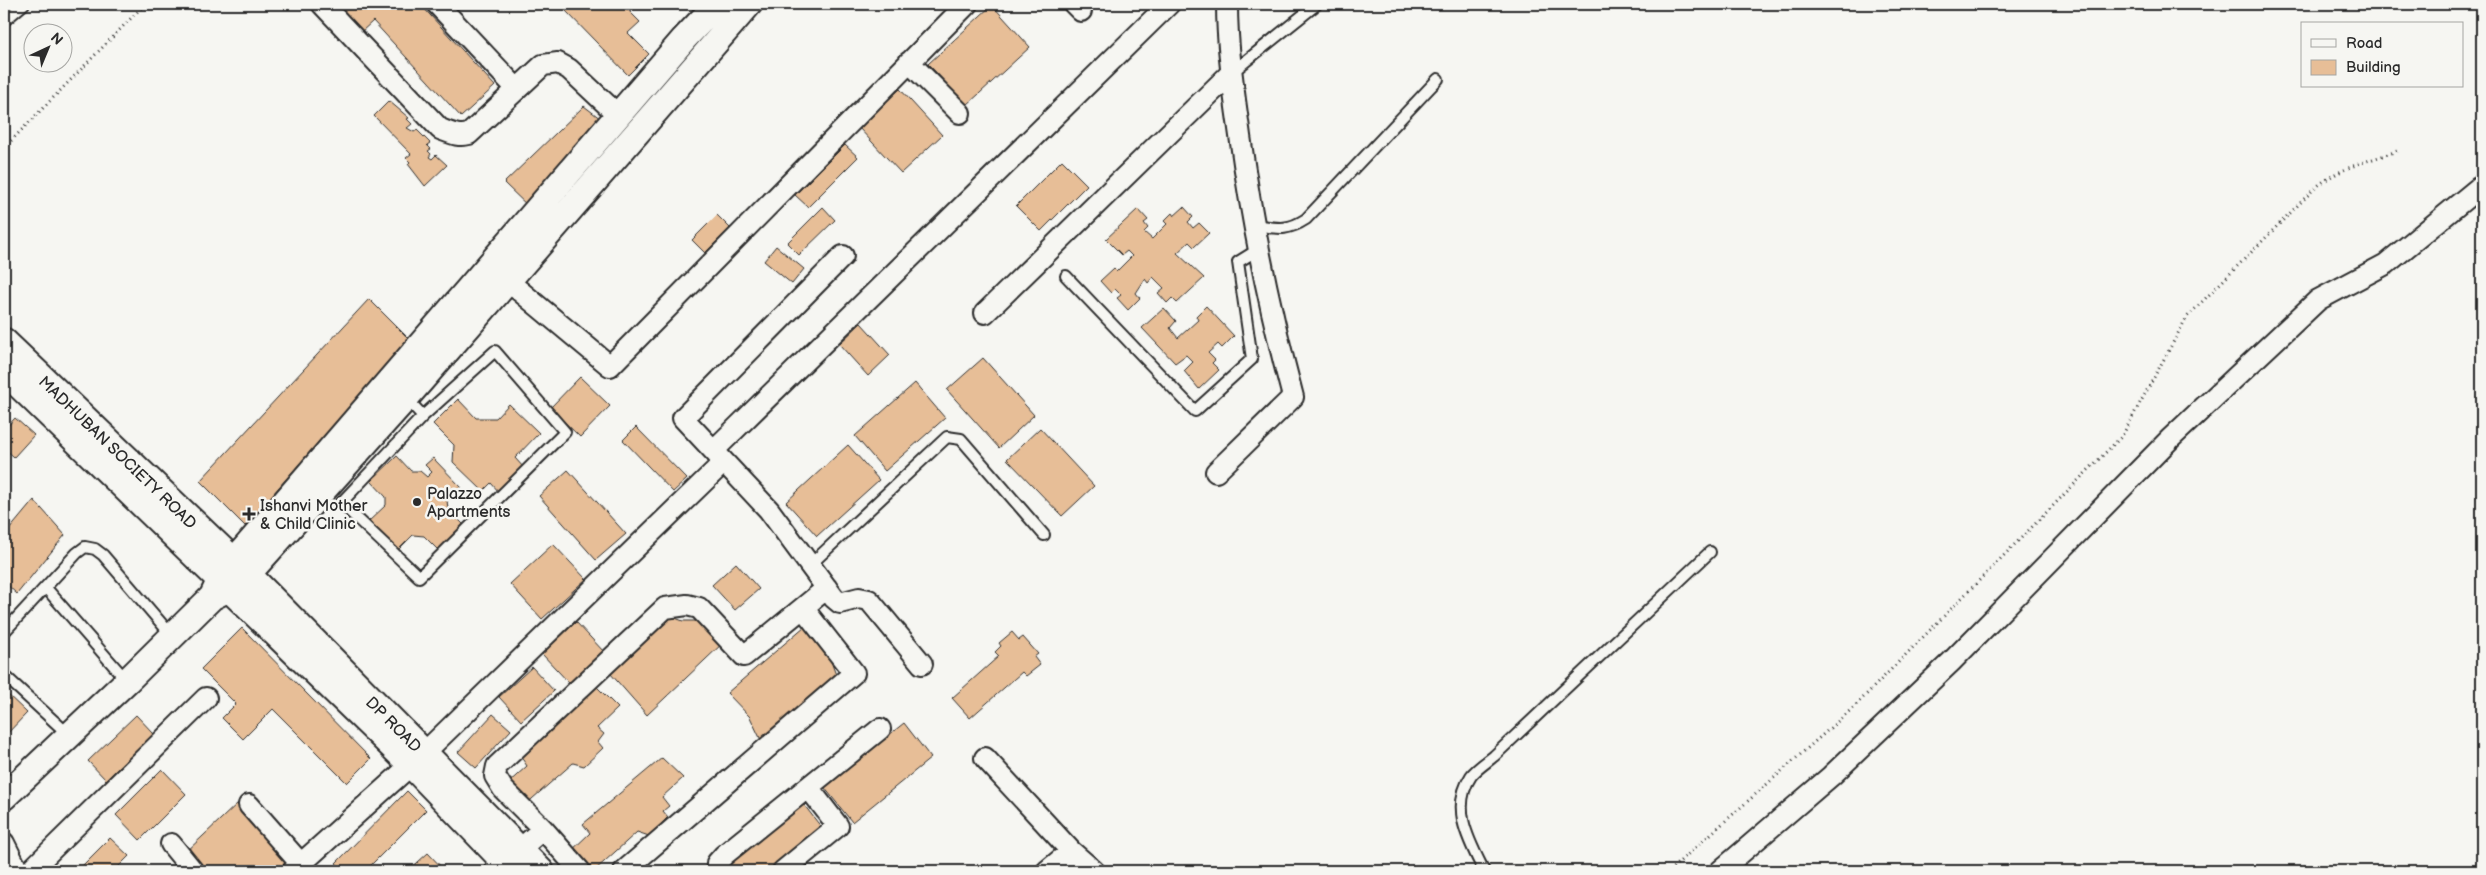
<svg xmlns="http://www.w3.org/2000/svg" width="2486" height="875" viewBox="0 0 2486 875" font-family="'Balsamiq Sans',sans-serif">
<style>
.building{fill:#e7be97;stroke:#2b2b2b}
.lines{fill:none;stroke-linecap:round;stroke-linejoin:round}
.service-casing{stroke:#2b2b2b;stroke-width:14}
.minor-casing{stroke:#2b2b2b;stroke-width:24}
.tertiary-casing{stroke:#2b2b2b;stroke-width:29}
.path{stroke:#2b2b2b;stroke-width:3;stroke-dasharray:1 4;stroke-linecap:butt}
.service{stroke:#f6f6f2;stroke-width:10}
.minor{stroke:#f6f6f2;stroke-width:20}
.tertiary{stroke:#f6f6f2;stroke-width:25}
.poi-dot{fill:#2b2b2b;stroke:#f6f6f2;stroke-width:2}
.labels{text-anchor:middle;stroke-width:5;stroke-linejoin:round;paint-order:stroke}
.street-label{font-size:16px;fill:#2b2b2b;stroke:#f6f6f2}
.poi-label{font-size:16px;fill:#2b2b2b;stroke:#f6f6f2;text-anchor:start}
</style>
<rect width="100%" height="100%" fill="#f6f6f2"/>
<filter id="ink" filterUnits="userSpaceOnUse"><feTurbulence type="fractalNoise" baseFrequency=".02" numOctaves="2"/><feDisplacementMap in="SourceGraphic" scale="10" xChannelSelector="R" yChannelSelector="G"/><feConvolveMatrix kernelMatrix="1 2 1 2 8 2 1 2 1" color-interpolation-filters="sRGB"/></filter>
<g filter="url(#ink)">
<!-- building -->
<path class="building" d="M 336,4 L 420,4 L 495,86 L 461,117 L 373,21 L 361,32 Z
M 572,4 L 622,4 L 640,22 L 628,33 L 649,54 L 628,75 L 565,10 Z
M 992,5 L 1030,47 L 967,105 L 928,64 Z
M 900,89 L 942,135 L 901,173 L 858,127 Z
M 389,101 L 409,118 L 407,119 L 412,124 L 407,128 L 414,132 L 417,130 L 430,143 L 427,145 L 431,149 L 428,151 L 431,154 L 429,157 L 432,159 L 436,155 L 447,165 L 425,186 L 408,164 L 410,162 L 406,158 L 411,154 L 374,116 Z
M 584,106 L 605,122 L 533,211 L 504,183 Z
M 845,145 L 858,157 L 808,207 L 795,195 Z
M 1062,160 L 1087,185 L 1041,231 L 1016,206 Z
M 823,207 L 835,220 L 799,255 L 787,243 Z
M 1184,207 L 1193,217 L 1188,222 L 1193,228 L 1199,223 L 1209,233 L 1194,247 L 1189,242 L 1177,253 L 1204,278 L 1177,303 L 1172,298 L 1167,303 L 1158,293 L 1164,288 L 1153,277 L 1148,283 L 1145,279 L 1136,293 L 1140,298 L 1128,310 L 1117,298 L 1121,295 L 1115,289 L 1111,293 L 1100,281 L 1114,268 L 1117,271 L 1132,256 L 1127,251 L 1122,255 L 1106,239 L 1138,209 L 1148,220 L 1144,223 L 1148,228 L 1144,232 L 1152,239 L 1167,224 L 1164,221 L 1172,213 L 1174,216 Z
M 717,215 L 730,228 L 705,253 L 692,240 Z
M 776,246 L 804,269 L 792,284 L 764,261 Z
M 369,299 L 409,339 L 245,526 L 200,481 Z
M 1206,306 L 1234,336 L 1222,348 L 1218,344 L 1208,353 L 1215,360 L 1212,363 L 1219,370 L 1199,389 L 1184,371 L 1193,362 L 1186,355 L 1175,363 L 1142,328 L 1164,308 L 1176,321 L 1170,328 L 1178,338 L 1198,320 L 1196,316 Z
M 861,323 L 890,355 L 868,376 L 839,344 Z
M 983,358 L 1034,415 L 999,448 L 947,390 Z
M 580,377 L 610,406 L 580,437 L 550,408 Z
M 915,383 L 945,418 L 885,471 L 855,436 Z
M 458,399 L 476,418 L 496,418 L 509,404 L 539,433 L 515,458 L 524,468 L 499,492 L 491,483 L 483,491 L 453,462 L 454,445 L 433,424 Z
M 15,418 L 34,435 L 14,457 L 4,448 L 4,430 Z
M 636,427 L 687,479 L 673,492 L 623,440 Z
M 1040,428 L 1094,486 L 1062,516 L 1007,459 Z
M 848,445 L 879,480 L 817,536 L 786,502 Z
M 397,456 L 411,471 L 420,471 L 427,477 L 432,472 L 425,465 L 433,458 L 461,487 L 447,500 L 448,509 L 464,525 L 438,550 L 424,536 L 413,535 L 397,551 L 368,522 L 386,505 L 386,497 L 371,481 Z
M 568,470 L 626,534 L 596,560 L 539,496 Z
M 34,500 L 65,535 L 17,594 L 4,582 L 4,536 Z
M 553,544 L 586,579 L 542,619 L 510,584 Z
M 736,563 L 759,589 L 735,610 L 712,585 Z
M 670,616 L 683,621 L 706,621 L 724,642 L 647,715 L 610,673 Z
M 576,622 L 605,653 L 571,685 L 542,654 Z
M 805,626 L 826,648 L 836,675 L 761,740 L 750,717 L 727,693 Z
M 242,628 L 371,759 L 347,783 L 273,709 L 243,739 L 222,718 L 236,704 L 201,669 Z
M 1012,632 L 1019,640 L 1023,637 L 1038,654 L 1034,657 L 1040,665 L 1026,676 L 1022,672 L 970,718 L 952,698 L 999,656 L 995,652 L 1001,646 L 999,643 Z
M 532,667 L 554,691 L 521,721 L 499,697 Z
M 597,687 L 618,708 L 597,728 L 604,734 L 598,742 L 603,748 L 584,766 L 573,763 L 524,806 L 506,785 L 527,766 L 521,757 Z
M 4,691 L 27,713 L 4,737 Z
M 493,714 L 511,730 L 476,768 L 458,752 Z
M 136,715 L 154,734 L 106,780 L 88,761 Z
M 904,723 L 931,758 L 852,822 L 824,787 Z
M 662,758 L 683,778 L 662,797 L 669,806 L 663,811 L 668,817 L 649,836 L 637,832 L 594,871 L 585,871 L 569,853 L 590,833 L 583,824 Z
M 162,769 L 186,794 L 140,840 L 116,815 Z
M 407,791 L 426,810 L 365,871 L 344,871 L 336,863 Z
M 801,801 L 825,832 L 775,871 L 734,871 L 726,860 Z
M 239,802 L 292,858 L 276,871 L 200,871 L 185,853 Z
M 110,838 L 129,856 L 114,871 L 77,871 Z
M 428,853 L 445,871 L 408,871 Z
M 320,866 L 325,871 L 314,871 Z"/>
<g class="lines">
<defs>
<path id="service" d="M 4,21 L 24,4
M 1231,73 L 1317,4
M 1254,225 C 1277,228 1286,232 1306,219 L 1438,79
M 1066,276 L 1195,411 L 1252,359 L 1238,262 L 1259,249
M 406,398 L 423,416 L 495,351 L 565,432 L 419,577 L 341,503 L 423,416
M 810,565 L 947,437 L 961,439 L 1044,535
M 46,588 L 127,681
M 4,632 L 77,553 L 85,547 L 95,549 L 103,555 L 173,637
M 4,675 L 69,735
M 1484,871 C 1469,841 1450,808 1471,776 C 1476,769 1487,762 1494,756 L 1710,552"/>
<path id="minor" d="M 322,4 L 440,129 C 451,133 458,137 469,134 L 543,65 L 558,63 L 569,69 L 618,115
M 437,4 L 517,89
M 1074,4 L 1081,11
M 909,62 L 960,113
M 843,256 L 683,418 L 769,510 L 834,598 L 840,603 L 859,598 L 869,600 L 922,664
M 497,272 L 610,366 L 967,4
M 985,313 L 1231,73
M 714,450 L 1169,4
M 1216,472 L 1293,397 C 1270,311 1252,224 1240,136 C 1234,92 1227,49 1227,4
M 985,758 L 1071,851 L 1094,871
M 249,805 L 301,864
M 543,829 L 503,789 L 495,776 L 497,766 L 665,608 L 687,605 L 699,608 L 744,656 L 827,588
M 4,843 L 18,871
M 171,844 L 193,871
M 30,871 L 206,698
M 293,871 L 423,754 L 724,462
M 495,871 L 543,829 L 580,871
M 624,871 L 854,673 L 803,608
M 717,871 L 717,863 L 724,855 L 880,729
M 783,871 L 838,826 L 808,787
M 1047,871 L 1071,851
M 1720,871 L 1831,776 L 1951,662 L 2171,438 L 2318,300 L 2386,264 L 2482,185"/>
<path id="tertiary" d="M 4,341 L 248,574 L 541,871
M 4,371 L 411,765 L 513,871
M 213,595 L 220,580 L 234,561 L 684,39 L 717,4
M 4,797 L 127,681 L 212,597 L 230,588 L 248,574 L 406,398 L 749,4"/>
</defs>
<!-- service casing -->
<use href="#service" class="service-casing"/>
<!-- minor casing -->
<use href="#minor" class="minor-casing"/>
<!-- tertiary casing -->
<use href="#tertiary" class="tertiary-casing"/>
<!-- path -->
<path class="path" d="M 4,148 L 145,4
M 1669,871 L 1854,707 L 2122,436 L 2187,317 L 2313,190 C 2335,169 2368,161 2397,151"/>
<!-- service -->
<use href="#service" class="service"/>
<!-- minor -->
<use href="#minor" class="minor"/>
<!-- tertiary -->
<use href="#tertiary" class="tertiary"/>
</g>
</g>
<!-- markers -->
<g class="poi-dot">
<circle cx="417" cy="502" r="5"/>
<path d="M246.5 506.5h5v5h5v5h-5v5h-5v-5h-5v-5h5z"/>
</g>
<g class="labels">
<!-- street labels -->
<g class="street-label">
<text transform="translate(118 452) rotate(44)" y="6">MADHUBAN SOCIETY ROAD</text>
<text transform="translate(394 724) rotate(45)" y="6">DP ROAD</text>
</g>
<!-- poi labels -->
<g class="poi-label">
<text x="427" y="499">Palazzo<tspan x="427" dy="18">Apartments</tspan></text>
<text x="260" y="511">Ishanvi Mother<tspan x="260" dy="18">&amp; Child Clinic</tspan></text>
</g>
</g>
<!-- margin -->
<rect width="2486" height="875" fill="none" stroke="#f6f6f2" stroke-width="20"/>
<rect x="10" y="10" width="2466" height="855" fill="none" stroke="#2b2b2b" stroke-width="2" filter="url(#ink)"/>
<!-- legend -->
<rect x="2301" y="22" width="162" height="65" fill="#f6f6f2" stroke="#a5a5a2"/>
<rect x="2311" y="39" width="25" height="8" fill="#f6f6f2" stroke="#a5a5a2"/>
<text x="2346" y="48" font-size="15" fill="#2b2b2b">Road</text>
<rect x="2311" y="60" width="25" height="15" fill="#e7be97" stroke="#a5a5a2"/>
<text x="2346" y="72" font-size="15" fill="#2b2b2b">Building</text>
<!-- north arrow -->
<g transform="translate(48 48) rotate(44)"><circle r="24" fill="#f6f6f2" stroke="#a5a5a2"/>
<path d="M0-4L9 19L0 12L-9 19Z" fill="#2b2b2b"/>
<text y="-8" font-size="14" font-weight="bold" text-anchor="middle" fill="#2b2b2b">N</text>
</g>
</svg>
